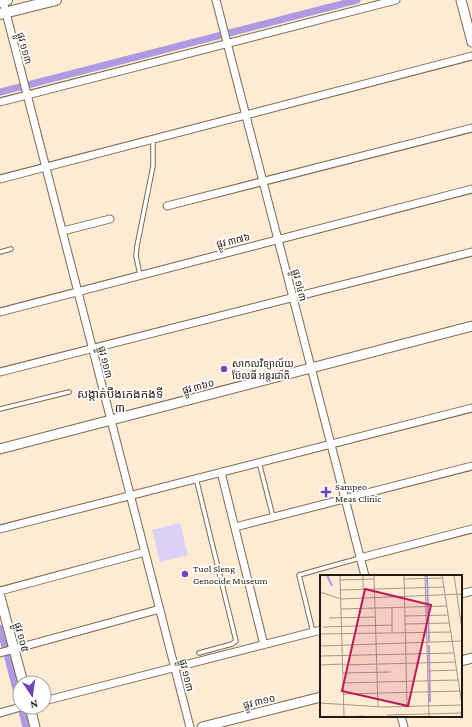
<svg xmlns="http://www.w3.org/2000/svg" width="472" height="727" viewBox="0 0 472 727" font-family="'Crimson Pro','Noto Sans Khmer',serif">
<style>
.green{fill:#dad1f5}
.lines{fill:none;stroke-linecap:round;stroke-linejoin:round}
.canal{stroke:#af9ae2;stroke-width:7}
.service-casing{stroke:#7c6950;stroke-width:5.5}
.minor-casing{stroke:#7c6950;stroke-width:9}
.tertiary-casing{stroke:#7c6950;stroke-width:11}
.secondary-casing{stroke:#7c6950;stroke-width:12}
.service{stroke:#fff;stroke-width:3.5}
.minor{stroke:#fff;stroke-width:7}
.tertiary{stroke:#fff;stroke-width:9}
.secondary{stroke:#fff;stroke-width:10}
.poi-dot{fill:#7144bc;stroke:#fff;stroke-width:1.5}
.labels{text-anchor:middle;stroke-width:3.5;stroke-linejoin:round;paint-order:stroke}
.street-label{font-size:10px;fill:#231b11;stroke:#fff}
.poi-label{font-size:10px;fill:#231b11;stroke:#fff;text-anchor:start}
.quarter-label{font-size:12px;fill:#231b11;stroke:#fff}
.inset-river{fill:none;stroke:#af9ae2;stroke-width:2}
.inset-road{fill:none;stroke:#a69886;stroke-width:1}
.view{fill:#c2185b;fill-opacity:0.15;stroke:#c2185b;stroke-width:2}
.inset-edge{fill:none;stroke:#231b11;stroke-width:2}
</style>
<rect width="100%" height="100%" fill="#fdebd4"/>
<!-- green -->
<path class="green" d="M 180,523 L 188,555 L 160,562 L 152,530 Z"/>
<g class="lines">
<!-- canal -->
<path class="canal" d="M 0,92 L 357,0
M 0,628 L 20,704
M 21,707 L 26,727"/>
<defs>
<path id="service" d="M 0,252 L 11,249
M 140,275 L 136,256 L 137,246 L 153,166 L 153,139
M 0,409 L 69,392
M 259,462 L 273,517
M 196,478 L 236,641 L 232,644 L 199,653
M 313,632 L 299,575 L 360,558"/>
<path id="minor" d="M 216,0 L 365,576
M 3,1 L 190,727
M 0,102 L 396,0
M 0,179 L 472,56
M 167,206 L 472,128
M 63,231 L 110,219
M 0,312 L 472,189
M 0,372 L 472,252
M 221,472 L 264,645
M 235,527 L 472,466
M 0,529 L 472,408
M 360,558 L 472,529
M 0,591 L 145,552
M 461,594 L 472,591
M 0,653 L 160,609
M 44,701 L 321,630
M 0,713 L 21,707
M 401,716 L 404,727"/>
<path id="tertiary" d="M 461,0 L 472,42
M 0,449 L 472,326
M 0,597 L 23,683
M 461,661 L 472,658
M 30,707 L 35,727
M 202,727 L 321,697"/>
<path id="secondary" d="M 0,2 L 7,0
M 0,14 L 56,0"/>
</defs>
<!-- service casing -->
<use href="#service" class="service-casing"/>
<!-- minor casing -->
<use href="#minor" class="minor-casing"/>
<!-- tertiary casing -->
<use href="#tertiary" class="tertiary-casing"/>
<!-- secondary casing -->
<use href="#secondary" class="secondary-casing"/>
<!-- service -->
<use href="#service" class="service"/>
<!-- minor -->
<use href="#minor" class="minor"/>
<!-- tertiary -->
<use href="#tertiary" class="tertiary"/>
<!-- secondary -->
<use href="#secondary" class="secondary"/>
</g>
<!-- markers -->
<g class="poi-dot">
<circle cx="224" cy="369" r="4"/>
<path d="M324 486h4v4h4v4h-4v4h-4v-4h-4v-4h4z"/>
<circle cx="185" cy="574" r="4"/>
</g>
<g class="labels">
<!-- street labels -->
<g class="street-label">
<text transform="translate(25 48) rotate(75)" y="4">ផ្លូវ ១១៣</text>
<text transform="translate(233 240) rotate(-14)" y="4">ផ្លូវ ៣៧៦</text>
<text transform="translate(300 285) rotate(76)" y="4">ផ្លូវ ១៤៣</text>
<text transform="translate(106 362) rotate(76)" y="4">ផ្លូវ ១១៣</text>
<text transform="translate(198 386) rotate(-15)" y="4">ផ្លូវ ៣៦០</text>
<text transform="translate(22 637) rotate(75)" y="4">ផ្លូវ ១០៥</text>
<text transform="translate(187 675) rotate(76)" y="4">ផ្លូវ ១១៣</text>
<text transform="translate(259 701) rotate(-14)" y="4">ផ្លូវ ៣១០</text>
</g>
<!-- poi labels -->
<g class="poi-label">
<text x="232" y="367">សាកលវិទ្យាល័យ<tspan x="232" dy="12">ប៊ែលធី អន្តរជាតិ</tspan></text>
<text x="335" y="490">Sampeo<tspan x="335" dy="12">Meas Clinic</tspan></text>
<text x="193" y="572">Tuol Sleng<tspan x="193" dy="12">Genocide Museum</tspan></text>
</g>
<!-- quarter labels -->
<g class="quarter-label">
<text x="120" y="398">សង្កាត់បឹងកេងកងទី<tspan x="120" dy="14">៣</tspan></text>
</g>
</g>
<!-- overview -->
<g transform="translate(320 575)">
<rect width="142" height="142" fill="#fdebd4"/>
<path class="inset-river" d="M 7,0 L 12,11M 107,0 L 109,67M 109,70 L 110,127"/>
<path class="inset-road" d="M 20,0 L 24,142M 43,0 L 43,14M 54,0 L 58,131M 84,0 L 87,131M 105,0 L 109,142M 122,0 L 142,130M 134,0 L 142,55M 84,4 L 123,3M 20,5 L 54,4M 21,15 L 124,12M 0,17 L 21,24 L 142,19M 72,32 L 72,58M 21,34 L 127,31M 85,41 L 128,40M 9,43 L 55,42M 85,49 L 130,48M 3,52 L 72,50M 0,59 L 131,57M 0,71 L 142,66M 0,81 L 134,78M 0,90 L 23,89M 23,90 L 135,87M 108,96 L 137,95M 23,98 L 71,97M 23,108 L 138,105M 23,119 L 140,116M 0,128 L 63,132 L 142,130M 67,140 L 142,138M 24,142 L 43,141"/>
<path class="view" d="M 45,14 L 111,30 L 88,131 L 22,116 Z"/>
<rect width="142" height="142" class="inset-edge"/>
</g>
<!-- north arrow -->
<g transform="translate(32 695) rotate(167)"><circle r="19" fill="#ffffff" stroke="#a7a4a0"/>
<path d="M0-3L7 15L0 10L-7 15Z" fill="#7144bc"/>
<text y="-6" font-size="11" font-weight="bold" text-anchor="middle" fill="#231b11">N</text>
</g>
</svg>
